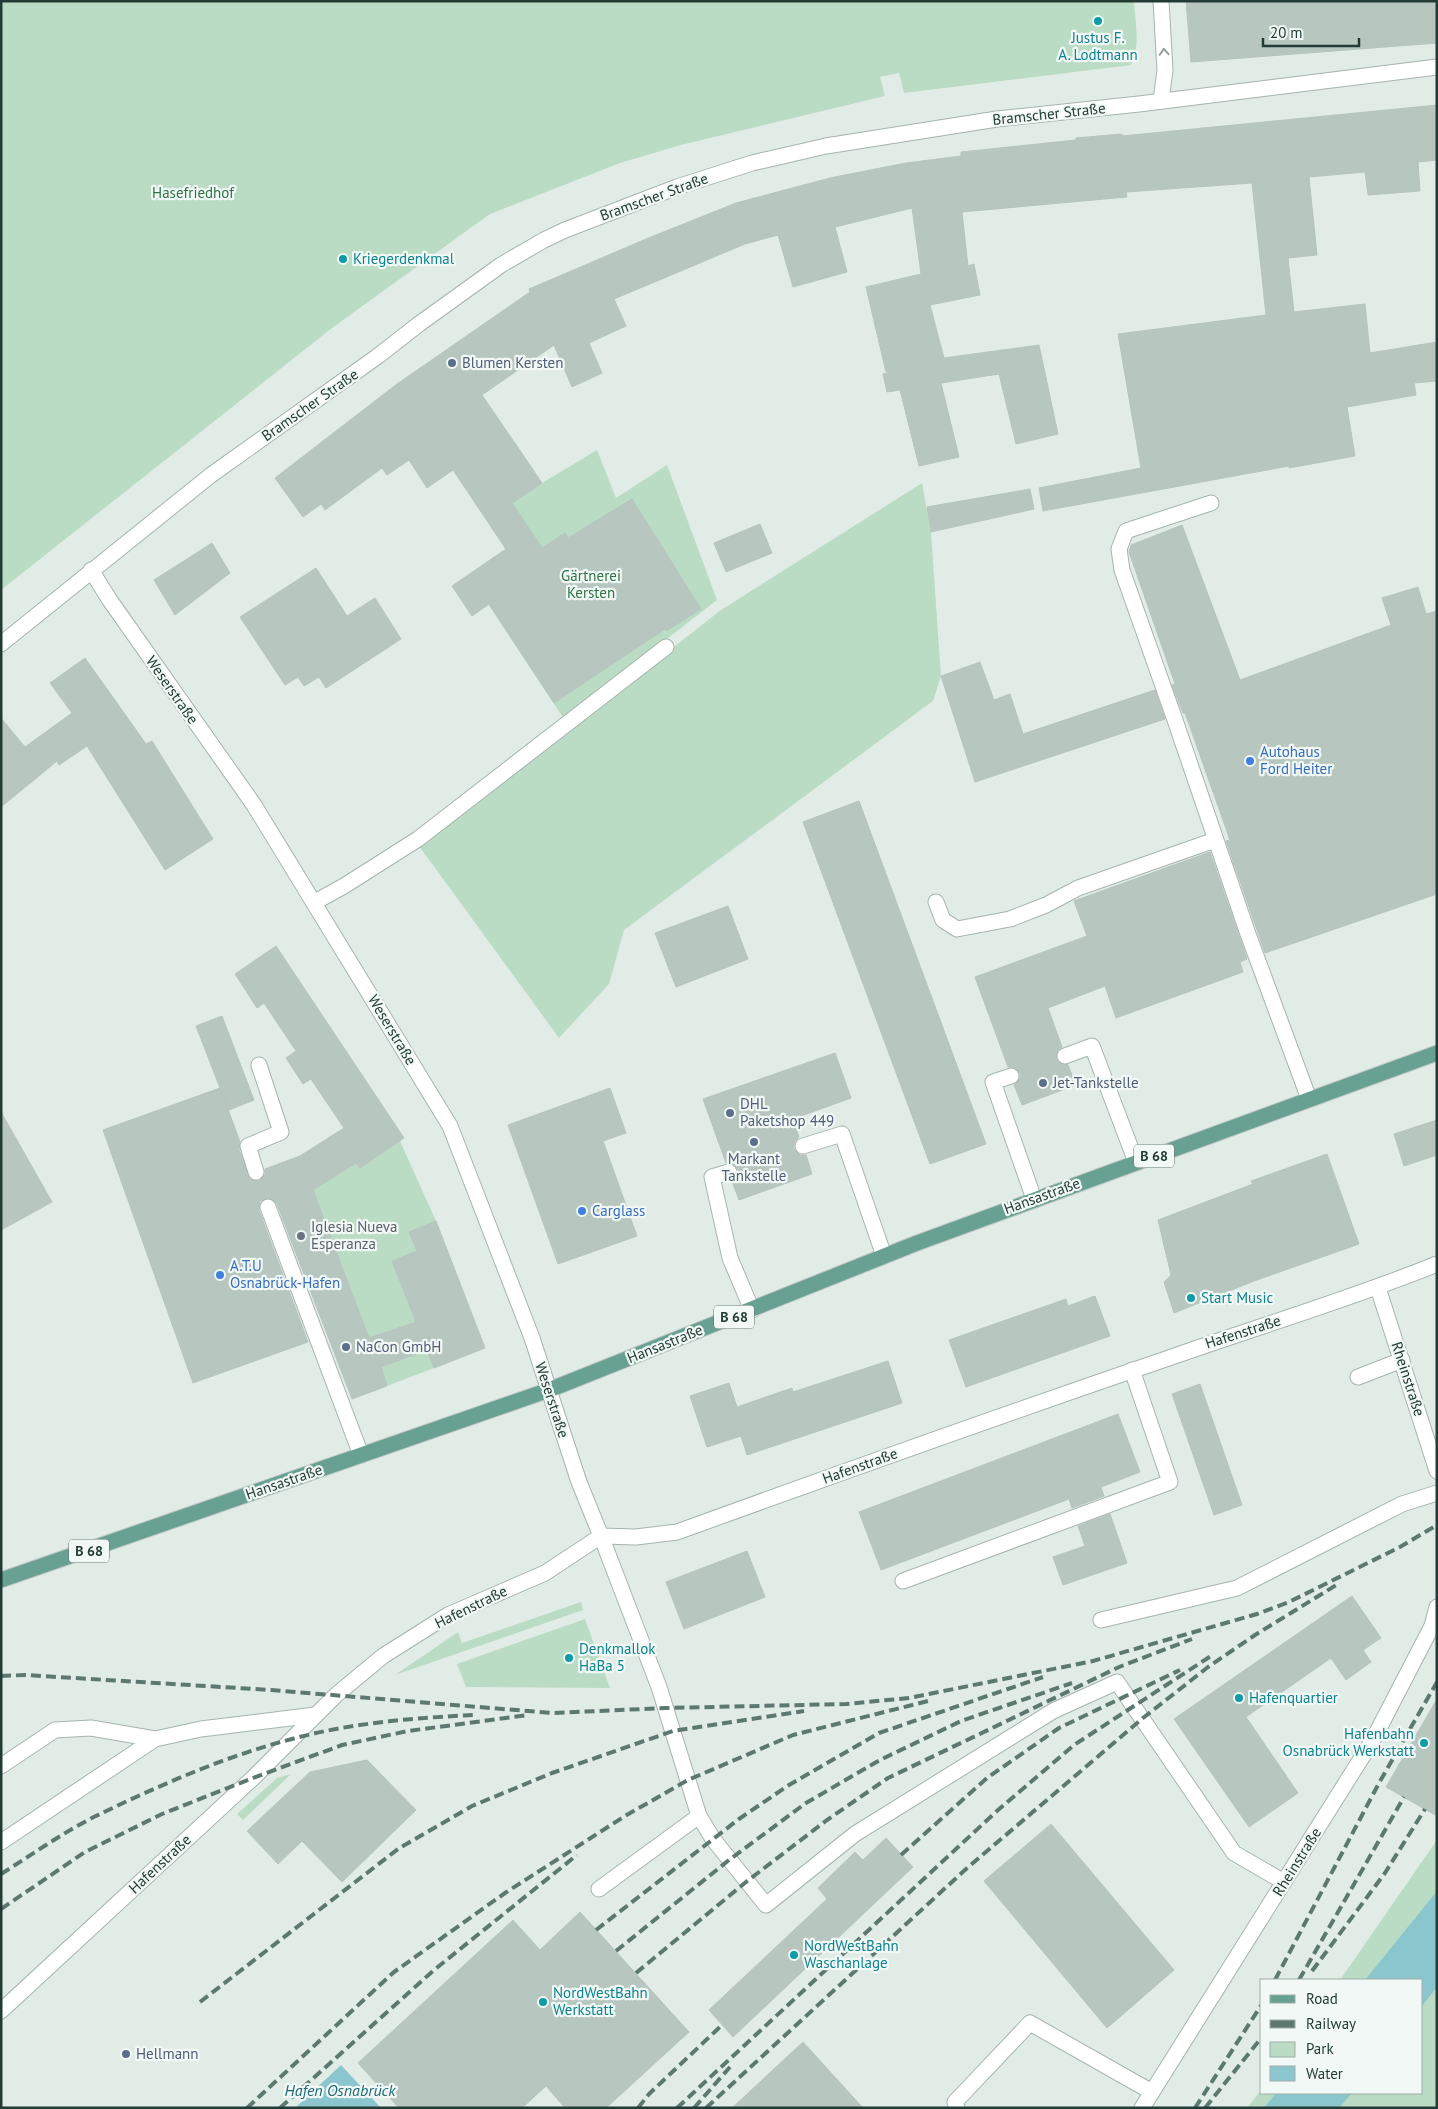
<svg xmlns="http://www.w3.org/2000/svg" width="1438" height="2109" viewBox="0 0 1438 2109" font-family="'PT Sans',sans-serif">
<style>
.green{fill:#bbdcc4}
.water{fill:#8bc6cf}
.building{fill:#b7c7c0;stroke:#b5c5be}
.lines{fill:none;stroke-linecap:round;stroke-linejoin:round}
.service-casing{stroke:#a5b4ae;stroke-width:17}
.minor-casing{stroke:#a5b4ae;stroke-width:17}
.primary-casing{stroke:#c1c8c6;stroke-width:17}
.service{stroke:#fff;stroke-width:15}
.minor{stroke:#fff;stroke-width:15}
.primary{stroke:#68a091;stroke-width:15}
.rail{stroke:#5d7870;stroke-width:4;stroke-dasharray:10 5;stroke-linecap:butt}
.oneway{stroke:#909e9a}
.culture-dot{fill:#0f9aa8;stroke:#f2f8f5;stroke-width:2}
.service-dot{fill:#5c6f8a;stroke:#f2f8f5;stroke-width:2}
.shop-dot{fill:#3f7fe0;stroke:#f2f8f5;stroke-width:2}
.worship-dot{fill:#6b7280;stroke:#f2f8f5;stroke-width:2}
.labels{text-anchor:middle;stroke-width:4.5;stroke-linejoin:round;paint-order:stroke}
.shield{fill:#f2f8f5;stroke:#60746f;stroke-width:1}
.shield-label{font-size:14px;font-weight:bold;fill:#223c35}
.culture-label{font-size:15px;fill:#0d838f;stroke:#f2f8f5;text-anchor:start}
.street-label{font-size:15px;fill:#223c35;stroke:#f2f8f5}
.park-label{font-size:15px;fill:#2e7247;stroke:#f2f8f5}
.service-label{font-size:15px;fill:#4e5e75;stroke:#f2f8f5;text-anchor:start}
.shop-label{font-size:15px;fill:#366cbe;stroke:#f2f8f5;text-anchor:start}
.worship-label{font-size:15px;fill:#5b616d;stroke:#f2f8f5;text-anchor:start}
.water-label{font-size:16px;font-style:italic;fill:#1e6a77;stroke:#f2f8f5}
</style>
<rect width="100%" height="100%" fill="#e2ece7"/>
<!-- green -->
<path class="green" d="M 1,1 L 1134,1 C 1135,21 1141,48 1131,65 L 904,93 L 899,73 L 880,77 L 885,96 L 681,145 L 620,163 L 490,214 L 332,328 L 1,590 Z
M 515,442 L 542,483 L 597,450 L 616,498 L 667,465 L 717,600 L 564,719 L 488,604 L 506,550 L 461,481 Z
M 922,483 L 931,532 L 941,676 L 933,701 L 624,930 L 609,984 L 559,1038 L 419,846 L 721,610 Z
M 400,1141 L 436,1221 L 409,1232 L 417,1251 L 392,1261 L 416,1322 L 369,1338 L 313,1190 L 356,1163 L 360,1168 Z
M 427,1350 L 434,1368 L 387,1386 L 381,1367 Z
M 581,1602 L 583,1610 L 395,1675 L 458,1632 L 462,1643 Z
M 585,1619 L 610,1688 L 466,1687 L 457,1664 Z
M 291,1774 L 243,1820 L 237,1814 L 277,1778 Z
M 1437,1840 L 1437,2108 L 1247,2108 L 1262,2089 L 1262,2093 L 1422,2093 L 1422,1980 L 1340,1980 Z"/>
<!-- water -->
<path class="water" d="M 1437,1891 L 1437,1987 L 1422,2006 L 1422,1980 L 1365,1980 Z
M 341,2065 L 381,2108 L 295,2108 Z
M 1276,2093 L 1352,2093 L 1339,2108 L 1264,2108 Z"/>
<!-- building -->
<path class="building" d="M 1186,1 L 1437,1 L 1437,43 L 1191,62 Z
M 1437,105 L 1437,160 L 1418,162 L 1420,191 L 1368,195 L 1365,172 L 1309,177 L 1317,255 L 1288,258 L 1294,312 L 1365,304 L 1370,353 L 1437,342 L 1437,381 L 1414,383 L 1416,395 L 1347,407 L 1355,456 L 1289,468 L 1289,466 L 1043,511 L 1039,488 L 1141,468 L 1118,334 L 1266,315 L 1252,183 L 1126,192 L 1127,197 L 962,212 L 968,266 L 974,264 L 980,295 L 930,305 L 944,358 L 1039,345 L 1058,434 L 1016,444 L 999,374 L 941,383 L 959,457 L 919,466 L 900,390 L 887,392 L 883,374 L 895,371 L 886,372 L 866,287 L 921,274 L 912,208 L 835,227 L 847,272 L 793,287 L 778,235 L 745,244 L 614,299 L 626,326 L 589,343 L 602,373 L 572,387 L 554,345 L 482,395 L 542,483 L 512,503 L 542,548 L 565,533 L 568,538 L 632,499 L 701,609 L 666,631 L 665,629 L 554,703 L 489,604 L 472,616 L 452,586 L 506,549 L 453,470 L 427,488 L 409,460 L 387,475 L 382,468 L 325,510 L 321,504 L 303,517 L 275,478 L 397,384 L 530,292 L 529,289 L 646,239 L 736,203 L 830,178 L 906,163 L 961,156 L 961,152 L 1076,140 L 1076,138 L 1122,134 L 1122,136 Z
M 1030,489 L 1034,509 L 931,532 L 927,507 Z
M 760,524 L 772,553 L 726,572 L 714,543 Z
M 1182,525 L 1240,680 L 1391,625 L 1382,598 L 1418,587 L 1426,614 L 1437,611 L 1437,894 L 1265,953 L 1226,841 L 1230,840 L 1185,713 L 1183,713 L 1172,685 L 1175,684 L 1129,552 L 1131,545 Z
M 212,543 L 230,573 L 175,615 L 154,580 Z
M 316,568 L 347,616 L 375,598 L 401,639 L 326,688 L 319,677 L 304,686 L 298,677 L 285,685 L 240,617 Z
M 85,658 L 146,744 L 152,741 L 213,839 L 165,870 L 87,746 L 59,765 L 57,761 L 1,807 L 1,718 L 25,747 L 72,713 L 50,683 Z
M 980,662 L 994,700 L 1010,694 L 1023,734 L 1155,690 L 1165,719 L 975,782 L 941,676 Z
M 859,801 L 986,1144 L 930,1164 L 803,822 Z
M 1210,852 L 1247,959 L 1240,962 L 1243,972 L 1116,1018 L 1105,986 L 1048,1008 L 1062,1047 L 1058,1050 L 1056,1059 L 1059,1063 L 1068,1065 L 1076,1085 L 1022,1105 L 1014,1085 L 1020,1078 L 1020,1073 L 1013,1067 L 1008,1067 L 975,977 L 1087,936 L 1074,901 Z
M 728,906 L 748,959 L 676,987 L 655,933 Z
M 276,946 L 404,1138 L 360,1168 L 356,1163 L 313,1190 L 369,1338 L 416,1322 L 392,1261 L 417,1251 L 409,1232 L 436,1221 L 485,1348 L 434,1368 L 427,1350 L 381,1367 L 387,1386 L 352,1399 L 277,1204 L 269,1198 L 260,1201 L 259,1210 L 308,1342 L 193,1383 L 103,1130 L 220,1088 L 196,1026 L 222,1016 L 254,1100 L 229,1110 L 221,1090 L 240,1142 L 239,1149 L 250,1179 L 259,1181 L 265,1175 L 265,1169 L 300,1156 L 344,1128 L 311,1079 L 303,1084 L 286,1058 L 296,1051 L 264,1003 L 257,1008 L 235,974 Z
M 835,1053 L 851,1098 L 793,1119 L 799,1137 L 794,1143 L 794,1149 L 800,1155 L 806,1155 L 812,1174 L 739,1200 L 732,1181 L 738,1175 L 738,1169 L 732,1163 L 726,1163 L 703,1099 Z
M 610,1088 L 626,1133 L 603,1141 L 637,1236 L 558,1264 L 508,1125 Z
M 1,1112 L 52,1202 L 1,1230 Z
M 1437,1120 L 1437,1155 L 1404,1166 L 1394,1134 Z
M 1327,1154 L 1359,1244 L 1254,1281 L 1174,1313 L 1164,1282 L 1171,1275 L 1158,1220 L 1253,1184 L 1251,1181 Z
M 1095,1296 L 1110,1336 L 966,1387 L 949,1340 L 1066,1299 L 1068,1306 Z
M 888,1361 L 902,1403 L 747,1455 L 741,1436 L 707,1447 L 690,1396 L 729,1383 L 737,1407 L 792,1388 L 793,1392 Z
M 1200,1384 L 1242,1505 L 1214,1515 L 1172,1394 Z
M 1118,1414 L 1140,1472 L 1101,1487 L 1104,1496 L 1072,1508 L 1069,1499 L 881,1570 L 859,1512 Z
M 1110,1514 L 1127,1563 L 1063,1585 L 1053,1557 L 1085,1546 L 1078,1526 Z
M 747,1551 L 765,1597 L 684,1629 L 666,1582 Z
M 1352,1596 L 1381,1638 L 1363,1650 L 1371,1662 L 1346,1680 L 1331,1658 L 1246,1717 L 1298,1793 L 1249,1827 L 1174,1719 Z
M 1437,1699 L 1437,1816 L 1386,1787 Z
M 367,1760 L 416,1810 L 342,1882 L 302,1841 L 278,1864 L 247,1831 L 310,1772 Z
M 1051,1824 L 1174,1970 L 1107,2028 L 984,1881 Z
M 886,1838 L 913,1867 L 733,2037 L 709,2010 L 827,1899 L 818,1888 L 855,1852 L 863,1860 Z
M 580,1912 L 689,2032 L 606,2108 L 565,2108 L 546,2086 L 522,2108 L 399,2108 L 358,2063 L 513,1920 L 540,1950 Z
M 803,2042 L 863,2108 L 732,2108 Z"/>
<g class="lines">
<defs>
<path id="service" d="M 1211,503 L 1126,531 L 1119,549 L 1122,570 L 1175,720 L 1248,934 L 1309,1099
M 315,902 L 344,886 L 418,839 L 666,647
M 936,902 L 943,920 L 957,929 L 1010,919 L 1046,905 L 1078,888 L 1215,840
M 1065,1056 L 1092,1046 L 1136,1162
M 1011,1076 L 993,1082 L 1034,1199
M 803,1146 L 842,1134 L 884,1256
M 256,1172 L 248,1146 L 281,1132 L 259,1065
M 729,1172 L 712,1177 L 730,1258 L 752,1310
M 268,1207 L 361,1455
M 1358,1377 L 1402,1360
M 601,1536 L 659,1687 L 699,1816 L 713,1839 L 766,1905 L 855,1834 L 1053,1711 L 1117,1682 L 1234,1853 L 1284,1882
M 903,1581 L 1170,1482 L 1132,1370
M 1101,1620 L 1237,1588 L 1402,1504 L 1437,1493
M 1,1766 L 55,1730 L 91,1728 L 155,1739
M 1,1842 L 155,1739 L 201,1729 L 315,1715
M 599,1889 L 699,1816
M 957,2108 L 955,2102 L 1030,2023 L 1152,2092"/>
<path id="minor" d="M 1161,1 L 1165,70 L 1161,100
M 91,570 L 109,599 L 254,805 L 450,1126 L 532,1338 L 579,1482 L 601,1536
M 1,644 L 211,475 L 378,356 L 419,324 L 501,265 L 544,240 L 565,230 L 677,187 L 752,163 L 826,146 L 997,119 L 1139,104 L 1437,67
M 1378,1288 L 1437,1471
M 1,2011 L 253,1778 L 336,1695 L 383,1656 L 448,1615 L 545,1573 L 601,1536 L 636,1537 L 677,1532 C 840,1473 1002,1415 1166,1359 C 1256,1327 1348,1300 1437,1264
M 1142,2108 L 1374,1738 L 1432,1626 L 1437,1607"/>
<path id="primary" d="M 1,1580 L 549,1390 L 917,1243 L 1437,1053"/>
</defs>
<!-- service casing -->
<use href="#service" class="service-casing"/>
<!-- minor casing -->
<use href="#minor" class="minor-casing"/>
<!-- primary casing -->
<use href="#primary" class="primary-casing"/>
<!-- service -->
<use href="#service" class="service"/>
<!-- minor -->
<use href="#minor" class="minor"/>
<!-- primary -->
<use href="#primary" class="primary"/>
<!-- rail -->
<path class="rail" d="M 1,1676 L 25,1675 L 271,1690 L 552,1713 L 666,1708 L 846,1704 L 909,1698 L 1093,1661 L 1257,1614 L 1289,1602 L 1400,1547 L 1437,1525
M 901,1855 L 987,1778 L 1059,1728 L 1180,1670
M 1,1874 C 33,1854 65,1831 98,1815 C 160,1785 226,1756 292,1739 C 350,1723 413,1718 473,1715
M 1,1909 L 85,1852 L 162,1814 L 253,1778 L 342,1745 L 408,1731 L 528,1715
M 596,1930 L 739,1819 L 789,1785 L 879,1733 L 1043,1677
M 616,1951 L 729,1860 L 806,1803 L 880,1760 L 961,1721 L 1072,1683
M 1312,1971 L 1385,1873 L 1425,1809
M 636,1973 L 746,1882 L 827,1820 L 888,1778 L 1119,1667 L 1192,1639
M 1275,1980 L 1379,1783 L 1437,1682
M 1299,1980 L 1404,1797
M 200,2002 L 398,1849 L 472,1806 L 552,1773 L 673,1731 L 804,1711
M 247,2108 L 394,1972 L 505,1893 L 625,1816 L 688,1780 L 793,1735 L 928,1701
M 280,2108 L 434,1970 L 577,1855
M 638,2108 L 649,2094 L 722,2025
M 677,2108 L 998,1810 L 1074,1745 L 1211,1656
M 694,2108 L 730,2067
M 706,2108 L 966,1869 L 1143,1718 L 1208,1667 L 1255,1635 L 1338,1584
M 1195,2108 L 1262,2004
M 1205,2108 L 1262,2037"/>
</g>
<!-- one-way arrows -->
<defs><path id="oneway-chevron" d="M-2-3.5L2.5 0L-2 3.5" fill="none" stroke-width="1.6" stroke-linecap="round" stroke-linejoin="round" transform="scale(1.25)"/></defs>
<use class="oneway" href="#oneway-chevron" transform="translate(1164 52) rotate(-94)"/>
<!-- markers -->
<g class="culture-dot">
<circle cx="1098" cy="21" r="5"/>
<circle cx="343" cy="259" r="5"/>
<circle cx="1191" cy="1298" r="5"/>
<circle cx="569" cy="1658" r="5"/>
<circle cx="1239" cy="1698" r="5"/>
<circle cx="1424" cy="1743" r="5"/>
<circle cx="794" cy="1955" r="5"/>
<circle cx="543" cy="2002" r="5"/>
</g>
<g class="service-dot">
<circle cx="452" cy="363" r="5"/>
<circle cx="1043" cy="1083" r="5"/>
<circle cx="730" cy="1113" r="5"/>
<circle cx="754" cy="1142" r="5"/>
<circle cx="346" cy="1347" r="5"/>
<circle cx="126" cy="2054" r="5"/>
</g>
<g class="shop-dot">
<circle cx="1250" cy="761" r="5"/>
<circle cx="582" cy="1211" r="5"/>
<circle cx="220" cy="1275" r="5"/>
</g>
<circle class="worship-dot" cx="301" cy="1236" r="5"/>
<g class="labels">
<!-- shield labels -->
<g class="shield">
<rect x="1134" y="1144.5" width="40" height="23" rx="4"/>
<rect x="714" y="1305.5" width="40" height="23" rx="4"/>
<rect x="69" y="1539.5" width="40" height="23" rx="4"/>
</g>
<g class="shield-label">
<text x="1154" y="1161">B 68</text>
<text x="734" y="1322">B 68</text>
<text x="89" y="1556">B 68</text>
</g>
<!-- culture labels -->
<g class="culture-label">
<text x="1098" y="43" text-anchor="middle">Justus F.<tspan x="1098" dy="17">A. Lodtmann</tspan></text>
<text x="353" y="264">Kriegerdenkmal</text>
<text x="1201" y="1303">Start Music</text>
<text x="579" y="1654">Denkmallok<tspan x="579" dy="17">HaBa 5</tspan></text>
<text x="1249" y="1703">Hafenquartier</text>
<text x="1414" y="1739" text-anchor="end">Hafenbahn<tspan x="1414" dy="17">Osnabrück Werkstatt</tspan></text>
<text x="804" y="1951">NordWestBahn<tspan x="804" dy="17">Waschanlage</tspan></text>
<text x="553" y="1998">NordWestBahn<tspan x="553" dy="17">Werkstatt</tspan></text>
</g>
<!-- street labels -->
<g class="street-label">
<text transform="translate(1049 114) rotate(-6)" y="5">Bramscher Straße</text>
<text transform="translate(654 197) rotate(-20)" y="5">Bramscher Straße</text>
<text transform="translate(310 405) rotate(-35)" y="5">Bramscher Straße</text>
<text transform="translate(172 690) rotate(55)" y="5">Weserstraße</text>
<text transform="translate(392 1030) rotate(59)" y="5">Weserstraße</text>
<text transform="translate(1042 1196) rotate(-20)" y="5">Hansastraße</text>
<text transform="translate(1243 1332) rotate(-18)" y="5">Hafenstraße</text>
<text transform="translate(665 1344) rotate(-22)" y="5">Hansastraße</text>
<text transform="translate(1408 1379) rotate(72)" y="5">Rheinstraße</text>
<text transform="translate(552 1400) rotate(72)" y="5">Weserstraße</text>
<text transform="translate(860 1466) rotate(-20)" y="5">Hafenstraße</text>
<text transform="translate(284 1482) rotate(-19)" y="5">Hansastraße</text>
<text transform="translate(471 1607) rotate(-26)" y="5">Hafenstraße</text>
<text transform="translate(1297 1862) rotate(-58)" y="5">Rheinstraße</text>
<text transform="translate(160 1864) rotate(-43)" y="5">Hafenstraße</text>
</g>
<!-- park labels -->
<g class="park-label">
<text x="193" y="198">Hasefriedhof</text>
<text x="591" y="581">Gärtnerei<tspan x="591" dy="17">Kersten</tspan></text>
</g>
<!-- service labels -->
<g class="service-label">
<text x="462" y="368">Blumen Kersten</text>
<text x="1053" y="1088">Jet-Tankstelle</text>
<text x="740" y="1109">DHL<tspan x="740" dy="17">Paketshop 449</tspan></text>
<text x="754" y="1164" text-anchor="middle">Markant<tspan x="754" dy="17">Tankstelle</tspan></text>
<text x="356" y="1352">NaCon GmbH</text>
<text x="136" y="2059">Hellmann</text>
</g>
<!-- shop labels -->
<g class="shop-label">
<text x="1260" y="757">Autohaus<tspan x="1260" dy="17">Ford Heiter</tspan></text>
<text x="592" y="1216">Carglass</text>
<text x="230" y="1271">A.T.U<tspan x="230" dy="17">Osnabrück-Hafen</tspan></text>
</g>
<!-- worship labels -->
<g class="worship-label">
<text x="311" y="1232">Iglesia Nueva<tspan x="311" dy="17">Esperanza</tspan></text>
</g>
<!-- water labels -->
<g class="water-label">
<text x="340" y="2096">Hafen Osnabrück</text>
</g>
</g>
<!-- border -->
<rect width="1438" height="2109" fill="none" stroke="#223c35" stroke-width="5"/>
<!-- legend -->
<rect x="1260" y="1979" width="162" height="115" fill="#f2f8f5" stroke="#9fada8"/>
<rect x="1270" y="1995" width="25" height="8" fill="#68a091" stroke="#9fada8"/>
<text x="1306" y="2004" font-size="15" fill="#223c35">Road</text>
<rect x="1270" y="2020" width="25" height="8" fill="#5d7870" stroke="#9fada8"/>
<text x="1306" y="2029" font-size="15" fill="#223c35">Railway</text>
<rect x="1270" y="2042" width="25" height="15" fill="#bbdcc4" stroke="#9fada8"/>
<text x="1306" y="2054" font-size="15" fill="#223c35">Park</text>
<rect x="1270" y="2066" width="25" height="15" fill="#8bc6cf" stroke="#9fada8"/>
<text x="1306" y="2079" font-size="15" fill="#223c35">Water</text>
<!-- scale -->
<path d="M1263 38v8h96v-8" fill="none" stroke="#223c35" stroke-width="2.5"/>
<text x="1270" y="38" font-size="15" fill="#223c35" stroke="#f2f8f5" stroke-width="4" paint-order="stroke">20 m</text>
</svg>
